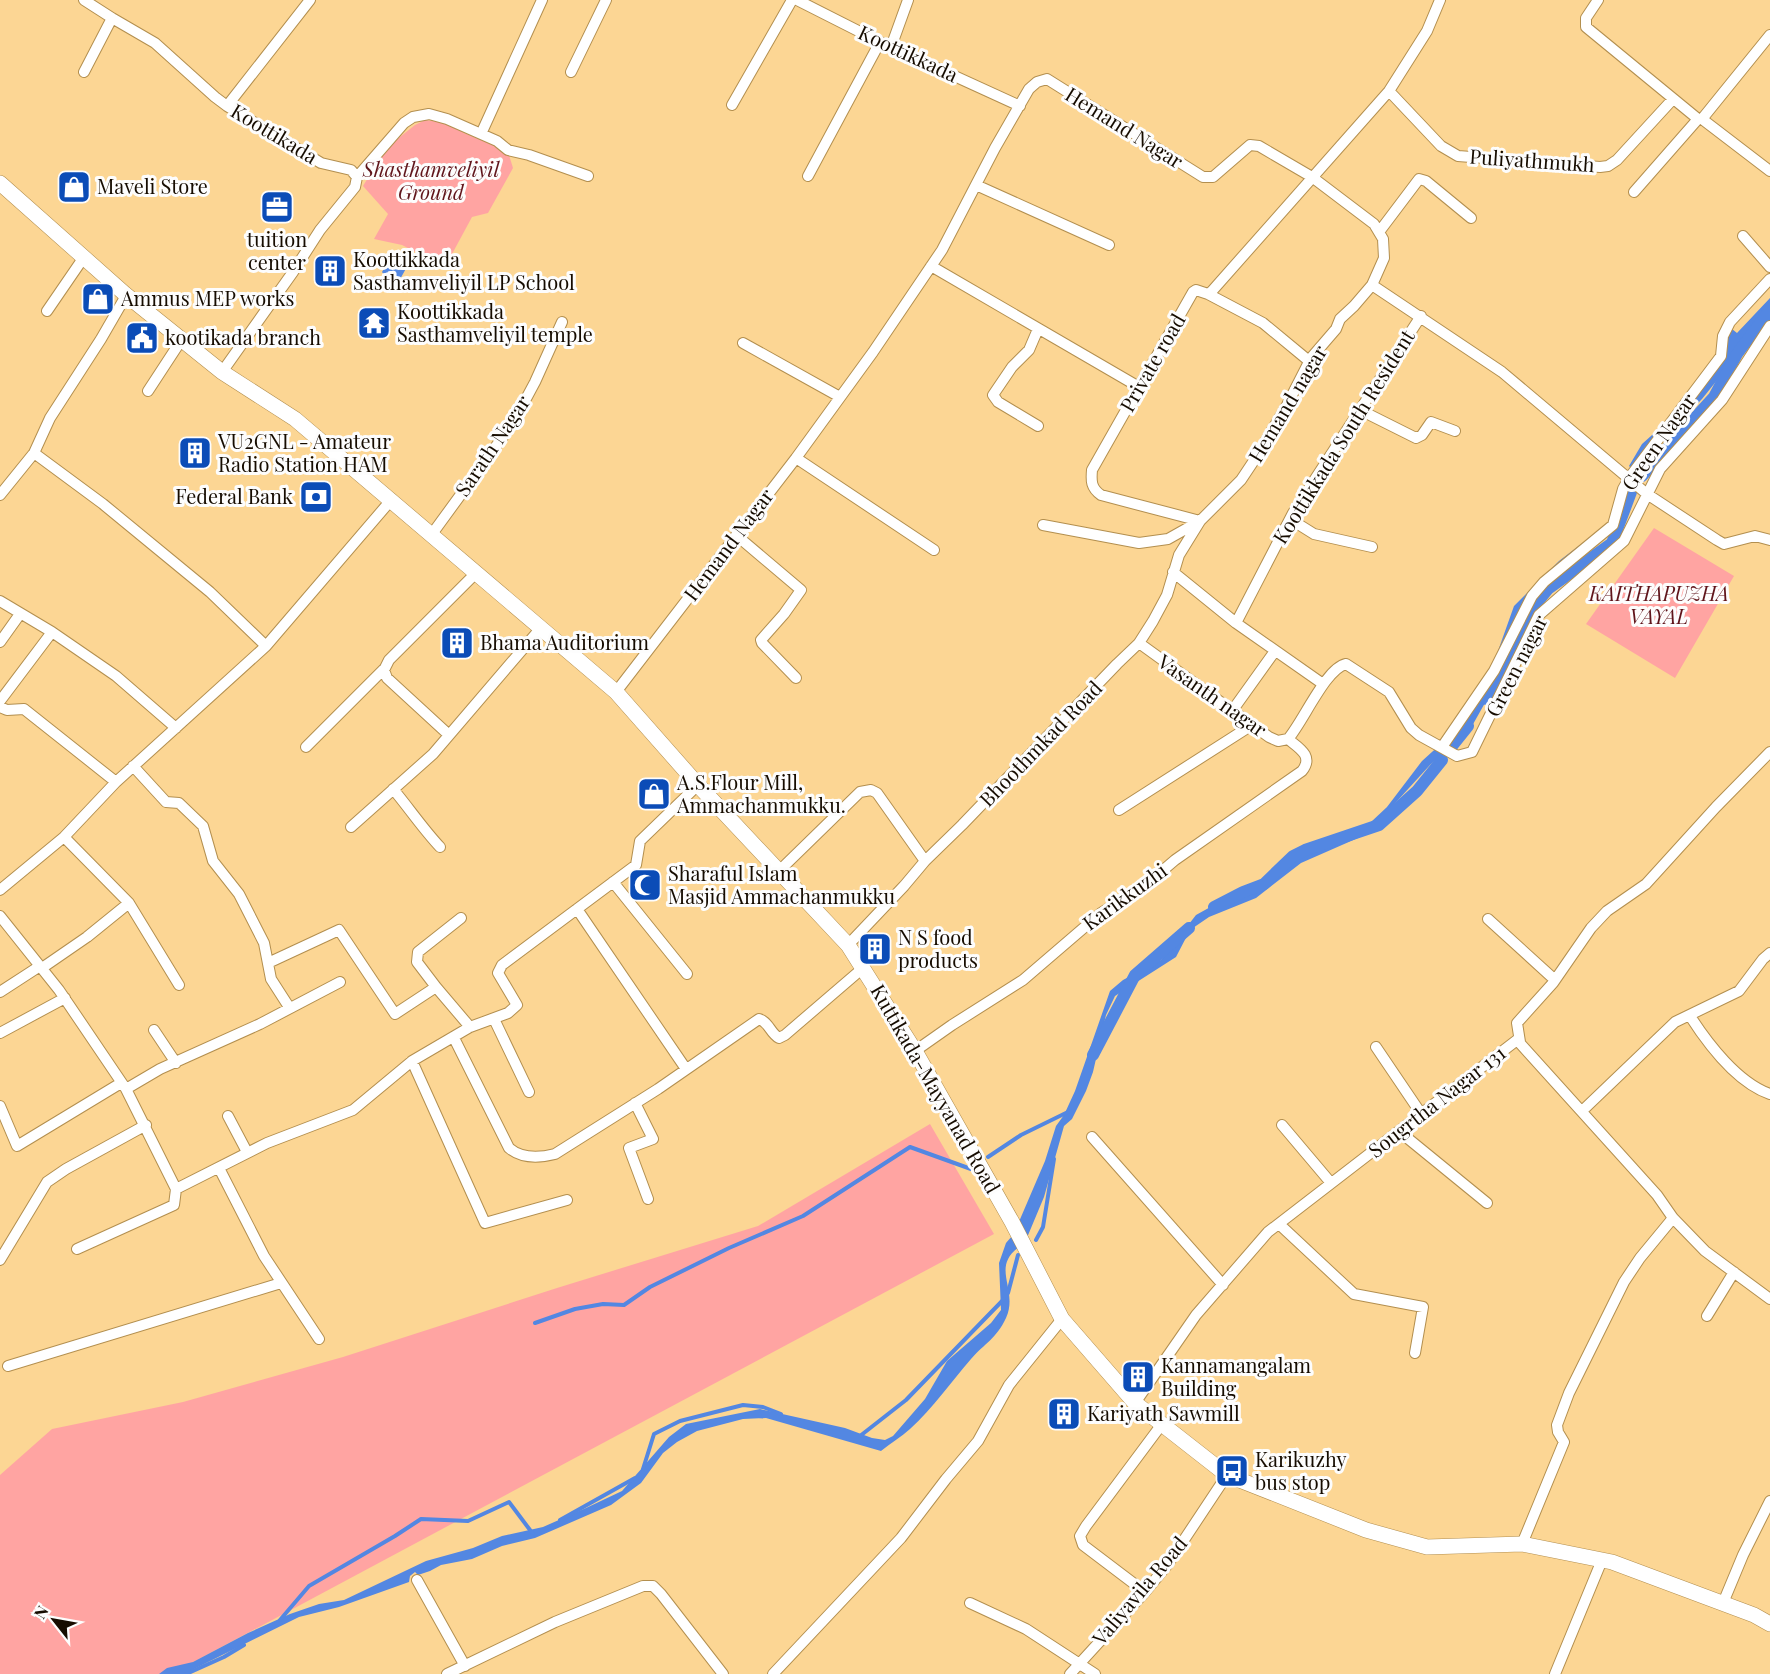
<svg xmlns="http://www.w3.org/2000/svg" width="1770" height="1674" viewBox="0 0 1770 1674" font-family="'Playfair Display',serif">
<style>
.green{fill:#ffa4a2}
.water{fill:#5387e2}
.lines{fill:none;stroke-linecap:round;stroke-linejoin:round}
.stream{stroke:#5387e2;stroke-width:4}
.canal{stroke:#5387e2;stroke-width:12}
.street-casing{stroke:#b38f4f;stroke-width:12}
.secondary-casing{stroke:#b38f4f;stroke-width:16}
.street{stroke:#fff;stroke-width:10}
.secondary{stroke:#fff;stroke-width:15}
.labels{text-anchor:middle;stroke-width:6;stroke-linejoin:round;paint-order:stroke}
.street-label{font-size:20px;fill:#160c00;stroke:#fdfdfd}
.park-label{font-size:20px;font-style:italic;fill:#60151b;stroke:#fdfdfd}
.poi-label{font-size:20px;fill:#160c00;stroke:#fdfdfd;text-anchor:start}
</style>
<rect width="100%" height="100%" fill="#fcd694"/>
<!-- green -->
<path class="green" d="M 425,120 L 447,123 L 464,133 L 500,148 L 509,155 L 513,168 L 488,213 L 472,217 L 445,267 L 402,245 L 374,239 L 388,214 L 363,186 L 386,148 L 415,125 Z
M 1654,528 L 1734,576 L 1675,678 L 1586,624 Z
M 930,1124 L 994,1234 L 171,1674 L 0,1674 L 0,1475 L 52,1429 L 183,1402 L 343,1357 L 557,1288 L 758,1226 Z"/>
<!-- water -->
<path class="water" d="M 393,253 L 409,263 L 398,283 L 394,281 L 391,287 L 381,283 L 385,276 L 382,272 Z
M 1770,298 L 1770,309 L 1757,322 L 1735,348 L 1722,374 L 1702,399 L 1676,426 L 1654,443 L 1634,471 L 1629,466 L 1642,444 L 1670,419 L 1707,371 L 1732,329 L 1737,333 Z
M 1636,479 L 1617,530 L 1564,565 L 1530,599 L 1490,694 L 1472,726 L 1430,765 L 1367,834 L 1301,863 L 1256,898 L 1209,917 L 1190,930 L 1176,957 L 1115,996 L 1106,1015 L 1093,1072 L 1086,1091 L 1072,1119 L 1064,1126 L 1044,1197 L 1026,1240 L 1018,1224 L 1045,1161 L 1056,1126 L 1064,1115 L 1075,1091 L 1110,991 L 1123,980 L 1161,960 L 1196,915 L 1214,905 L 1247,893 L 1273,875 L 1295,857 L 1356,832 L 1371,822 L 1387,807 L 1422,761 L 1443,742 L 1493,665 L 1514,606 L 1559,561 L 1606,525 L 1614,514 L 1623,495 Z
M 1012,1236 L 1019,1247 C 990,1268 1019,1289 1006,1318 C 996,1339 985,1343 971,1359 C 951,1382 933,1408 910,1429 C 901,1437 891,1443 881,1451 L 766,1418 L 743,1419 L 697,1431 L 677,1442 L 663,1453 L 641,1483 L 611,1505 L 535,1538 L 502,1546 L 472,1559 L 441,1565 L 430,1571 L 418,1575 L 415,1572 L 410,1576 L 409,1582 L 339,1607 L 299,1617 L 184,1674 L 159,1674 L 167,1668 L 193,1662 L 248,1633 L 290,1614 L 319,1604 L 344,1600 L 426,1561 L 473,1548 L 502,1536 L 543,1527 L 586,1508 L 622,1491 L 669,1437 L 686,1424 L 760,1409 L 845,1428 L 872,1438 L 885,1440 L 893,1436 L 925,1399 L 947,1361 L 991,1323 L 1001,1310 L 999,1263 L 1006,1243 Z"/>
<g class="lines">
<!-- stream -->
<path class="stream" d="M 988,1157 L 1021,1135 L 1070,1111
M 1036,1240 L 1043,1227 L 1054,1159
M 1008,1293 L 1018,1255
M 535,1323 L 575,1309 L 603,1304 L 624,1305 L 650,1287 L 729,1248 L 803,1216 L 910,1147 L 971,1169
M 860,1436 L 906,1400 L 1004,1299
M 643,1469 L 654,1434 L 680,1421 L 743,1405 L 763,1407 L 781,1414
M 560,1520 L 635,1478
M 280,1620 L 309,1586 L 395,1536 L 421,1519 L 468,1521 L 509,1502 L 533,1534
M 186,1674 L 224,1657 L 244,1645"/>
<!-- canal -->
<path class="canal" d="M 1642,476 L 1714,397 L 1737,354 L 1770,310
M 1486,699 L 1530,611 L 1548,589 L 1612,543 L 1631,492
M 1452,746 L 1468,726
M 1214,907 L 1243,892 L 1264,884 L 1293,856 L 1305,850 L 1379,825 L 1417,791 L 1442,760
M 1093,1055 L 1135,975 L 1189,928"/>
<defs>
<path id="street" d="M 84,0 L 112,18
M 797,0 L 880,42 L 1020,106
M 1598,0 L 1586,18 L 1586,27 L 1698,119 L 1702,119 L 1770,35
M 891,47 L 908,0
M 84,72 L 112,18 L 155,43 L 215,97 L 227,106 L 321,163 L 351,170 L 357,177 L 355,187 L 320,230 L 293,272 L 222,372
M 571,72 L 606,0
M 1389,91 L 1441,146 L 1458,156 L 1600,167 L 1608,166 L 1617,160 L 1673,99
M 732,105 L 792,0
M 227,106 L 310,0
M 1702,119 L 1770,171
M 481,134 L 542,0
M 808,176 L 880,42
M 357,177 L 404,123 L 413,117 L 429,114 L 447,119 L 497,141 L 508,150 L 529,155 L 588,176
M 976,185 L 1109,245
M 1634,192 L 1698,119
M 1379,232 L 1419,179 L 1426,181 L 1471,218
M 1743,236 L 1770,267
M 931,266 L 1139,387
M 1372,285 L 1502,372 L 1647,494 L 1717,540 L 1724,544 L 1755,536 L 1770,540
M 1208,294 L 1263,323 L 1309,361
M 47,311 L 84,257
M 1038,329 L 1029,350 L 1012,367 L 993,395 L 998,402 L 1038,426
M 743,343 L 840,397
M 148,391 L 182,339
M 1360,410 L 1416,438 L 1422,435 L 1431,422 L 1455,431
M 34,453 L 103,504 L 210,592 L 266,646
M 796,458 L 934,550
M 0,495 L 34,453 L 50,418 L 101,339 L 127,294
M 1290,519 L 1314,534 L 1372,547
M 1200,521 L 1101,495 C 1091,488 1091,481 1092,470 L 1193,292 L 1196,290 L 1208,294 L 1212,291 L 1389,91 L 1427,31 L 1440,0
M 1043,525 L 1139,543 L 1168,539 L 1200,521
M 432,534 L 513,423 L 535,382 L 562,322
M 736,535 L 801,590 L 784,614 L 761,640 L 762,643 L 796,678
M 1173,572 L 1236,623 L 1323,684
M 0,601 L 52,632 L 116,676 L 176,728
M 1236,623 L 1293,513 L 1421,316
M 0,642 L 20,614
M 1139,643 L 1269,737 L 1278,741 L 1288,739
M 616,692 L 796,458 L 873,352 L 942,250 L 995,148 L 1029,89 L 1037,82 L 1047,79 L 1203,177 L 1213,177 L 1250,145 L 1259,146 L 1312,177 L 1374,224 L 1383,239 L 1384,258 L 1372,285 L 1354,306 L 1340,319 L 1336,329 L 1311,358 L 1287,405 L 1255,459 L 1241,480 L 1200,521 L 1179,555 L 1167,595 L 1153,621 L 1139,643 L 1117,664 L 962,825 L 925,861 L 904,886 L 848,945
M 0,701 L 52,632
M 0,707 L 7,710 L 24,709 L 116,782
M 1232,711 L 1275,651
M 449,735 L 387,678 L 384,670 L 389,660 L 476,573
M 1288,739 C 1303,722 1326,668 1346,664 L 1389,692 L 1411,728 L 1419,735 L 1457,756 L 1472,752 L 1539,615 L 1624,541 L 1660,469 L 1722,400 L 1770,326
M 306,747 L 385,668
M 1442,747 L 1494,671 L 1532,596 L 1544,582 L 1613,525 L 1623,489 L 1629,478 L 1721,356 L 1723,336 L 1730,322 L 1770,279
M 133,766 L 166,802 L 179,803 L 203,826 L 213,861 L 239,894 L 264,943 L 271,979 L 289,1007
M 393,789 C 409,808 423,829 440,847
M 1119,810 L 1252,725
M 351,827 L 433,754 L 540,629
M 64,837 L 129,903 L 179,985
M 779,871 L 860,792 L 871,790 L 877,793 L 925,861
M 613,882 L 687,974
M 0,890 L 64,837 L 116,782 L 266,646 L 392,499
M 577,909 L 686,1069
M 0,916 L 59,990 L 126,1089 L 176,1189 L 267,1143 L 353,1110 L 412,1061 L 470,1027 L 508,1013 L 517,1005 L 498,973 L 502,965 L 636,865 L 640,841 L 698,785
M 1488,919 L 1555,980
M 268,963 L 339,930 L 395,1014 L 436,987 L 470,1027
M 42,968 L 87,937 L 129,903
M 436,987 L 417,962 L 418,952 L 461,918
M 0,992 L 40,966
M 1690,1016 C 1708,1044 1738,1083 1770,1094
M 494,1019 L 529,1092
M 154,1030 L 176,1063
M 0,1033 L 65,998
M 454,1038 L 509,1148 C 522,1159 539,1158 555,1154 L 658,1089 L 759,1019 C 769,1022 770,1033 779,1038 L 785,1035 L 863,968
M 1518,1040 L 1520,1042 L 1517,1023 L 1553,983 L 1591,928 L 1607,911 L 1646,884 L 1716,807 L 1770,752
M 1376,1047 L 1422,1115
M 915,1051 L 952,1025 L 1023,980 L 1101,913 L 1148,883 L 1175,860 L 1302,771 C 1314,756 1299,748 1288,739
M 412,1061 L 485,1223 L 567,1200
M 126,1089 L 160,1069 L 260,1024 L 340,982
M 635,1103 L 653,1139 L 629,1148 L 648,1199
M 0,1106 L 17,1146 L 121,1083
M 1582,1111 L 1675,1022 L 1739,991 L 1763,959 L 1770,953
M 228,1116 L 247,1152
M 1282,1125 L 1331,1183
M 1400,1132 L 1487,1203
M 1092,1137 L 1223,1285
M 219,1168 L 264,1256 L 319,1339
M 1279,1224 L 1354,1294 L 1423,1307 L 1415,1353
M 77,1249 L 174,1205 L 176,1189
M 0,1260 L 47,1182 L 66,1169 L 146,1125
M 1707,1316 L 1734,1272
M 8,1366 L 281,1283
M 1135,1403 L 1196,1315 L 1268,1232 L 1517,1040 L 1657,1195 L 1673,1218 L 1705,1251 L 1770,1299
M 1522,1544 L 1564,1442 L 1558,1432 L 1557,1425 L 1569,1393 L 1624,1282 L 1640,1258 L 1673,1218
M 417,1580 L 465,1666
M 1145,1592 L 1083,1545 L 1080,1536 L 1086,1526 L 1162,1424
M 970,1603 L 1026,1629 L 1095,1674
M 1723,1603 L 1743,1555 L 1770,1501
M 447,1674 L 555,1622 L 643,1586 L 653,1586 L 661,1594 L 723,1674
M 773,1674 L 901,1538 L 946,1479 L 978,1441 L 1009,1385 L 1062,1319
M 1070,1674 L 1145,1592 L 1168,1564 L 1227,1475
M 1555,1674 L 1602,1560"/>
<path id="secondary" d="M 0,183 L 125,294 L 222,372 L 295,419 L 616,692 L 698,785 L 848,945 L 915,1051 L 1012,1222 L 1062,1319 L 1135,1403 L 1227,1475 L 1366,1530 L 1427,1547 L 1522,1544 L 1612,1562 L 1754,1615 L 1770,1624"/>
</defs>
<!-- street casing -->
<use href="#street" class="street-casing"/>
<!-- secondary casing -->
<use href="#secondary" class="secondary-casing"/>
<!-- street -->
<use href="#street" class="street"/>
<!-- secondary -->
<use href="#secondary" class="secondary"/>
</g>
<!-- icons -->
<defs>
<symbol id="shop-square" viewBox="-11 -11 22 22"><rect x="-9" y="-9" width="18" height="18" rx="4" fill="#0b4cb7" stroke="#fdfdfd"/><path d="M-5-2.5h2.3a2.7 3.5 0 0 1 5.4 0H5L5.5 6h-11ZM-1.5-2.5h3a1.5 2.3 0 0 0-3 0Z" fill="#fff"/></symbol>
<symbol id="office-square" viewBox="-11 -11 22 22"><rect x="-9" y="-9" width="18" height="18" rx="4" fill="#0b4cb7" stroke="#fdfdfd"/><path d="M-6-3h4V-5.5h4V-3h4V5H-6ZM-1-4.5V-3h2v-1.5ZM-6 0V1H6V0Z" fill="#fff"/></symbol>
<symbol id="building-square" viewBox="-11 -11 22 22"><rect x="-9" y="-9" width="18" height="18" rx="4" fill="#0b4cb7" stroke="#fdfdfd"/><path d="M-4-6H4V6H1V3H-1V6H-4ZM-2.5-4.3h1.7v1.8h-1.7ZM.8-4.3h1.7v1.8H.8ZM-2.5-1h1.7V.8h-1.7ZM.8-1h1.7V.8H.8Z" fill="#fff"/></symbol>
<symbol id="temple-square" viewBox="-11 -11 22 22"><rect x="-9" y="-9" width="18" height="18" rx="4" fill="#0b4cb7" stroke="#fdfdfd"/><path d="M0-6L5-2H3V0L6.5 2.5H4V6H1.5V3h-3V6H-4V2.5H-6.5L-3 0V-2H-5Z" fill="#fff"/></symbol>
<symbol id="civic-square" viewBox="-11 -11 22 22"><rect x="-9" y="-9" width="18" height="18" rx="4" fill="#0b4cb7" stroke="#fdfdfd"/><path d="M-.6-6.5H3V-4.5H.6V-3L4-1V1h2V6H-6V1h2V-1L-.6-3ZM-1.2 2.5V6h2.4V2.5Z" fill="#fff"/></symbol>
<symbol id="bank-square" viewBox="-11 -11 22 22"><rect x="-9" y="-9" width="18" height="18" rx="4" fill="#0b4cb7" stroke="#fdfdfd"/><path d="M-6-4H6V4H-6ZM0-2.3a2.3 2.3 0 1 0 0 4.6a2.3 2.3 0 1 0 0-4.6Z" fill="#fff"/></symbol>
<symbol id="mosque-square" viewBox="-11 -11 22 22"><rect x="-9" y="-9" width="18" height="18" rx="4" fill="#0b4cb7" stroke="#fdfdfd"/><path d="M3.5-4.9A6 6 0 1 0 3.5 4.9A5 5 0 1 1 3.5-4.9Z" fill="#fff"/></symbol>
<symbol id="bus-square" viewBox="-11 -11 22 22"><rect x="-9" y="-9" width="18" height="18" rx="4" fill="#0b4cb7" stroke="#fdfdfd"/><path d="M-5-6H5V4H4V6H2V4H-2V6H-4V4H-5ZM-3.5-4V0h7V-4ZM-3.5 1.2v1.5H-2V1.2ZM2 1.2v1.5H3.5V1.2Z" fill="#fff"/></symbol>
</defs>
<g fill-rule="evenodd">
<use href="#shop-square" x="55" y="168" width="38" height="38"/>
<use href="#office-square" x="258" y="188" width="38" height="38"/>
<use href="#building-square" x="311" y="252" width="38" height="38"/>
<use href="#shop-square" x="79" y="280" width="38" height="38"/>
<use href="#temple-square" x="355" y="304" width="38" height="38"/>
<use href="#civic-square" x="123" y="319" width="38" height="38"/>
<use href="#building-square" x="176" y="434" width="38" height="38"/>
<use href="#bank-square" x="297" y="478" width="38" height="38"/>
<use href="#building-square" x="438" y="624" width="38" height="38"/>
<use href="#shop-square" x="635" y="775" width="38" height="38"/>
<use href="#mosque-square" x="626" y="866" width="38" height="38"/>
<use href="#building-square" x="856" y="930" width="38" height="38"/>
<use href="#building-square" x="1119" y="1358" width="38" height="38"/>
<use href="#building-square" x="1045" y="1395" width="38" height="38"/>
<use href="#bus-square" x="1213" y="1452" width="38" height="38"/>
</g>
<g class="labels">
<!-- street labels -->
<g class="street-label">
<text transform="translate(908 54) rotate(25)" y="7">Koottikkada</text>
<text transform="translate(1124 128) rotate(32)" y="7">Hemand Nagar</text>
<text transform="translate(274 134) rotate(31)" y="7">Koottikada</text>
<text transform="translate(1532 161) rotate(4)" y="7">Puliyathmukh</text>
<text transform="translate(1153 363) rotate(-60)" y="7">Private road</text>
<text transform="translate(1288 404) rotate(-59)" y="7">Hemand nagar</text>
<text transform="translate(1344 437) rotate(-58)" y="7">Koottikkada South Resident</text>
<text transform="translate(1659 442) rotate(-55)" y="7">Green Nagar</text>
<text transform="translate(493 446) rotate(-56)" y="7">Sarath Nagar</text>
<text transform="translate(729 545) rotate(-53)" y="7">Hemand Nagar</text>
<text transform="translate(1517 666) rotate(-63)" y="7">Green nagar</text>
<text transform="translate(1212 696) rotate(35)" y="7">Vasanth nagar</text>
<text transform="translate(1041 744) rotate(-46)" y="7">Bhoothmkad Road</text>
<text transform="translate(1125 897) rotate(-36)" y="7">Karikkuzhi</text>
<text transform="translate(935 1089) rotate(60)" y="7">Kuttikada-Mayyanad Road</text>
<text transform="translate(1437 1102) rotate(-38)" y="7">Sougrtha Nagar 131</text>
<text transform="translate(1140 1591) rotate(-50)" y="7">Valiyavila Road</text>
</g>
<!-- park labels -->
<g class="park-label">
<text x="431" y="177">Shasthamveliyil<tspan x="431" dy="23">Ground</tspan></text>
<text x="1659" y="601">KAITHAPUZHA<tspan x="1659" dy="23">VAYAL</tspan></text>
</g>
<!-- poi labels -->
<g class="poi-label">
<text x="97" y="194">Maveli Store</text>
<text x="277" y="247" text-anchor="middle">tuition<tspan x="277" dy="23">center</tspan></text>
<text x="353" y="267">Koottikkada<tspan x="353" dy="23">Sasthamveliyil LP School</tspan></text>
<text x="121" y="306">Ammus MEP works</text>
<text x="397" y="319">Koottikkada<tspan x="397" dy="23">Sasthamveliyil temple</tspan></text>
<text x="165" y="345">kootikada branch</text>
<text x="218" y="449">VU2GNL - Amateur<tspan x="218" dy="23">Radio Station HAM</tspan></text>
<text x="293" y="504" text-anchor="end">Federal Bank</text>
<text x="480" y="650">Bhama Auditorium</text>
<text x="677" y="790">A.S.Flour Mill,<tspan x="677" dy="23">Ammachanmukku.</tspan></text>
<text x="668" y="881">Sharaful Islam<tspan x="668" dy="23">Masjid Ammachanmukku</tspan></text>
<text x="898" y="945">N S food<tspan x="898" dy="23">products</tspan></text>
<text x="1161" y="1373">Kannamangalam<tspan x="1161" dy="23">Building</tspan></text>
<text x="1087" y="1421">Kariyath Sawmill</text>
<text x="1255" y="1467">Karikuzhy<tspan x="1255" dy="23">bus stop</tspan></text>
</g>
</g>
<!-- north arrow -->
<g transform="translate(54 1620) rotate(301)" stroke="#fdfdfd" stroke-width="4.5" paint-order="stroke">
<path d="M0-4.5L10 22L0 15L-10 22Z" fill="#160c00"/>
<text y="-9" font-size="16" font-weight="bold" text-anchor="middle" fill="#160c00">N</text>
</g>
</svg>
